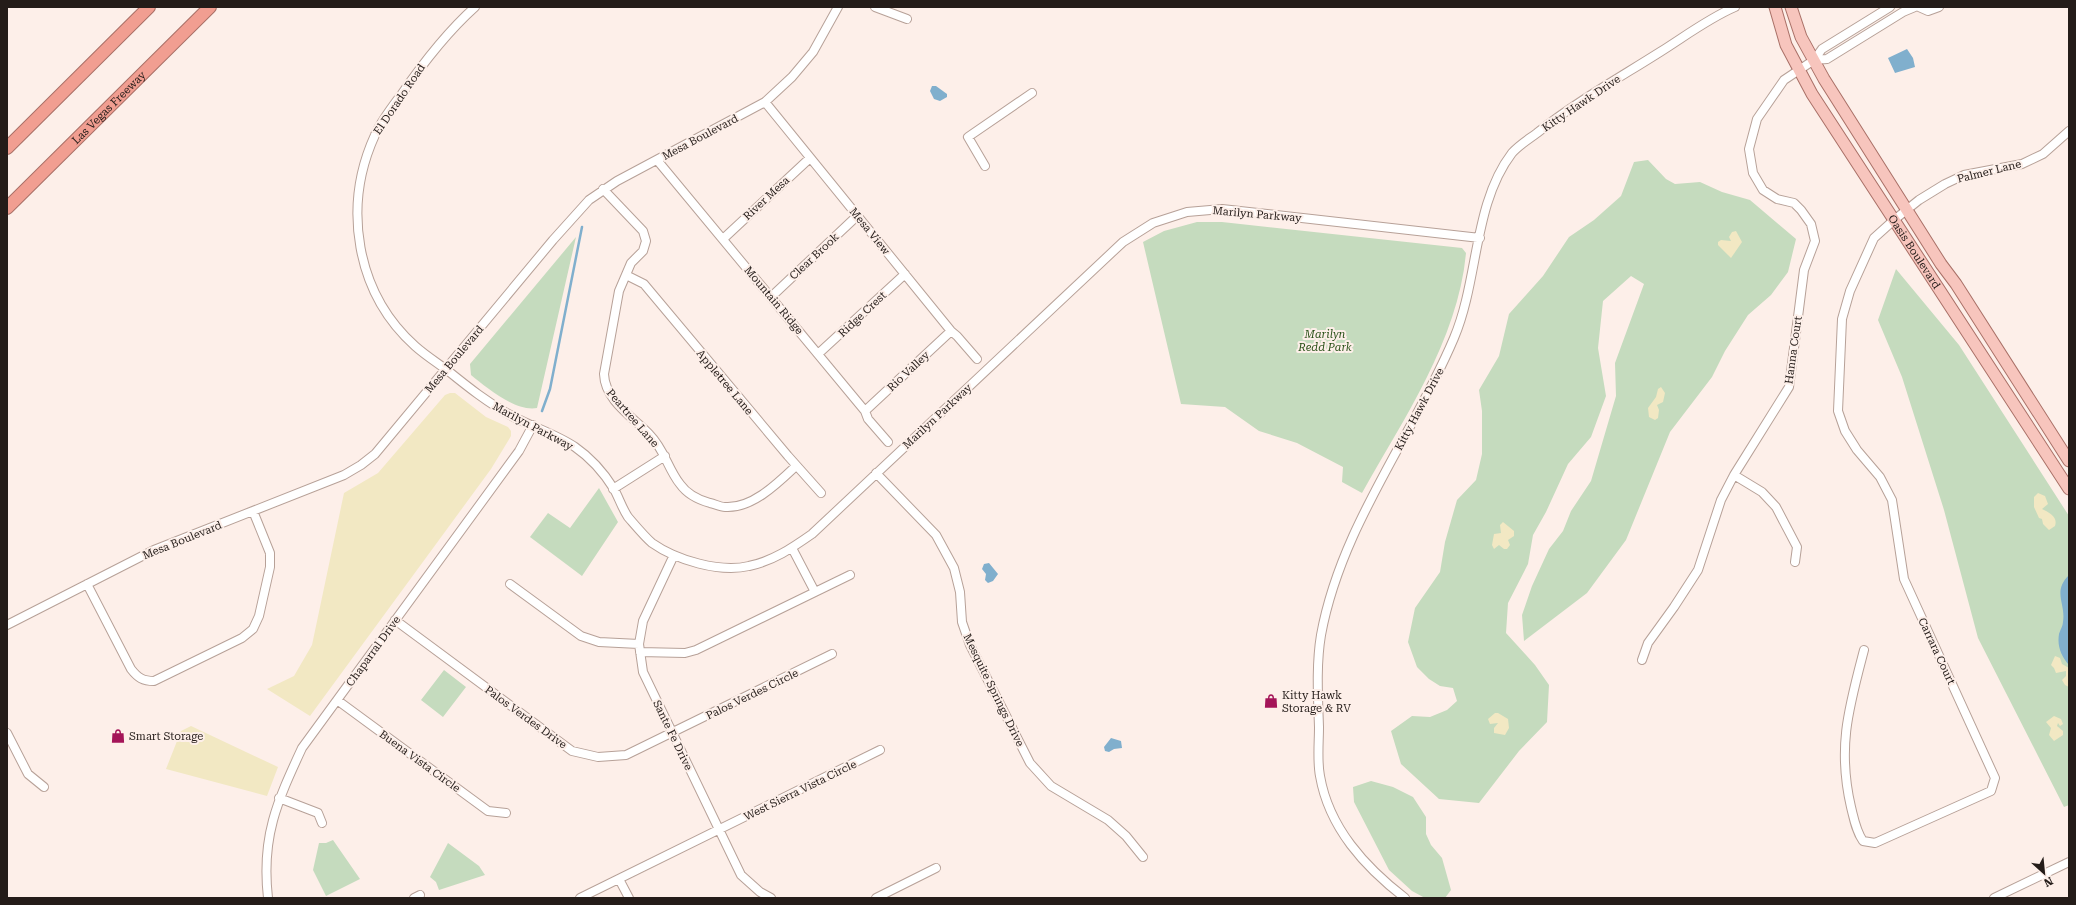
<svg xmlns="http://www.w3.org/2000/svg" width="2076" height="905" viewBox="0 0 2076 905" font-family="'Roboto Serif',serif">
<style>
.green{fill:#c5dbbe}
.sand{fill:#f2e8c3}
.water{fill:#80afcd}
.lines{fill:none;stroke-linecap:round;stroke-linejoin:round}
.stream{stroke:#80afcd;stroke-width:2.5}
.minor-casing{stroke:#b7a198;stroke-width:10}
.major-casing{stroke:#a97067;stroke-width:13}
.highway-casing{stroke:#a97067;stroke-width:14}
.minor{stroke:#fff;stroke-width:8}
.major{stroke:#f7c5bd;stroke-width:11}
.highway{stroke:#f19e91;stroke-width:12}
.labels{text-anchor:middle;stroke-width:4;stroke-linejoin:round;paint-order:stroke}
.street-label{font-size:11px;fill:#241c19;stroke:#fdefe9}
.park-label{font-size:11px;font-style:italic;fill:#285017;stroke:#fdefe9}
.poi-label{font-size:11px;fill:#241c19;stroke:#fdefe9;text-anchor:start}
</style>
<rect width="100%" height="100%" fill="#fdefe9"/>
<!-- green -->
<path class="green" d="M 1648,160 L 1666,179 L 1675,184 L 1700,182 L 1722,192 L 1750,200 L 1796,239 L 1788,272 L 1771,295 L 1748,315 L 1725,351 L 1712,377 L 1670,432 L 1626,540 L 1587,593 L 1524,641 L 1522,615 L 1532,586 L 1549,549 L 1563,531 L 1571,511 L 1591,481 L 1616,396 L 1615,363 L 1644,284 L 1631,276 L 1603,301 L 1598,348 L 1606,396 L 1591,437 L 1568,464 L 1546,512 L 1533,535 L 1528,564 L 1508,603 L 1506,633 L 1535,665 L 1549,685 L 1547,722 L 1519,751 L 1479,803 L 1439,799 L 1401,764 L 1391,731 L 1412,716 L 1430,717 L 1447,710 L 1457,701 L 1453,688 L 1440,686 L 1429,679 L 1417,667 L 1408,642 L 1415,608 L 1440,572 L 1445,542 L 1457,500 L 1476,480 L 1482,454 L 1482,411 L 1479,390 L 1499,356 L 1509,314 L 1543,276 L 1569,237 L 1594,220 L 1621,196 L 1634,162 Z
M 1197,222 L 1222,222 L 1462,248 L 1466,253 C 1458,340 1404,418 1362,493 L 1342,482 L 1343,467 L 1297,443 L 1259,431 L 1225,407 L 1181,404 L 1143,242 L 1164,231 Z
M 576,237 L 537,408 C 516,412 487,388 471,375 L 470,364 Z
M 1896,269 L 1959,345 L 2069,516 L 2069,805 L 2064,807 L 1978,638 L 1944,510 L 1902,377 L 1878,320 Z
M 599,488 L 618,522 L 582,576 L 530,537 L 548,513 L 570,528 Z
M 444,670 L 466,687 L 443,717 L 421,700 Z
M 1371,781 L 1393,787 L 1413,797 L 1426,817 L 1426,834 L 1431,845 L 1442,858 L 1451,890 L 1445,898 L 1425,898 L 1412,891 L 1389,870 L 1354,802 L 1353,787 Z
M 333,840 L 360,879 L 326,896 L 313,870 L 319,843 L 326,843 Z
M 448,843 L 479,866 L 485,875 L 439,890 L 436,882 L 430,877 Z"/>
<!-- sand -->
<path class="sand" d="M 1736,231 L 1742,242 L 1731,258 L 1718,245 L 1718,242 L 1721,240 L 1731,241 L 1729,237 L 1732,232 Z
M 1661,387 L 1665,393 L 1663,402 L 1657,405 L 1659,410 L 1658,418 L 1655,420 L 1649,417 L 1648,408 L 1656,397 L 1658,389 Z
M 450,393 L 455,393 L 486,417 L 508,427 L 511,431 L 511,436 L 491,469 L 310,716 L 267,689 L 294,676 L 312,645 L 344,493 L 378,473 L 445,395 Z
M 2038,493 L 2045,496 L 2048,504 L 2042,509 C 2050,513 2058,517 2055,526 L 2049,530 L 2043,524 L 2042,519 L 2039,518 L 2034,507 L 2034,497 Z
M 1503,522 L 1514,531 L 1514,536 L 1508,540 L 1510,545 L 1507,549 L 1504,549 L 1499,545 L 1494,549 L 1492,545 L 1494,534 L 1501,533 L 1500,525 Z
M 2055,656 L 2060,658 L 2062,664 L 2069,668 L 2069,687 L 2065,685 L 2062,680 L 2066,676 L 2066,671 L 2056,673 L 2054,668 L 2051,665 Z
M 1495,713 L 1498,713 L 1508,719 L 1509,728 L 1505,735 L 1494,733 L 1494,728 L 1498,723 L 1490,724 L 1488,719 Z
M 2054,716 L 2061,719 L 2063,724 L 2060,726 L 2058,723 L 2057,726 L 2063,731 L 2063,735 L 2054,741 L 2049,735 L 2051,728 L 2046,722 Z
M 191,726 L 278,767 L 267,796 L 166,769 L 181,731 Z"/>
<!-- water -->
<path class="water" d="M 1907,49 L 1913,58 L 1915,67 L 1895,73 L 1888,58 Z
M 932,86 L 936,86 L 947,94 L 947,97 L 940,101 L 934,99 L 930,91 Z
M 989,563 L 998,574 L 993,581 L 988,583 L 985,580 L 986,574 L 982,569 L 984,564 Z
M 2069,575 L 2069,665 C 2061,656 2057,646 2059,634 C 2060,630 2063,626 2063,622 C 2066,603 2052,592 2069,575 Z
M 1111,738 L 1121,741 L 1122,748 L 1114,749 L 1109,752 L 1105,751 L 1104,747 Z"/>
<g class="lines">
<!-- stream -->
<path class="stream" d="M 542,411 L 550,389 L 582,227"/>
<defs>
<path id="minor" d="M 475,7 C 446,33 423,63 401,95 C 392,107 381,121 375,135 C 342,207 356,293 415,346 C 425,355 436,362 447,370 C 468,387 488,403 512,416 C 532,427 556,434 575,447 C 591,458 604,473 614,489 C 619,498 622,508 628,517 C 635,525 644,536 652,543 C 676,560 720,573 749,566 C 773,561 792,548 812,534 L 1123,242 L 1153,223 L 1187,212 L 1222,209 L 1480,238
M 875,7 L 907,19
M 1919,7 L 1928,11 L 1939,7
M 1814,60 L 1822,49 L 1890,7
M 765,102 L 951,331 L 957,336 L 977,359
M 657,160 L 865,411 L 868,419 L 888,442
M 985,166 L 968,137 L 1032,93
M 603,189 L 643,231 L 646,241 L 643,251 L 631,263 L 619,291 L 604,374 C 605,401 633,417 650,435 C 664,449 668,469 680,484 C 687,494 699,500 710,503 C 715,504 720,507 725,507 C 752,509 778,483 796,466
M 723,239 L 810,158
M 626,275 L 644,284 L 788,456 L 821,493
M 771,297 L 857,216
M 818,354 L 905,274
M 865,411 L 951,331
M 876,473 L 936,535 L 954,568 L 960,592 L 962,622 L 970,645 L 1030,763 L 1051,786 L 1108,820 L 1126,836 L 1143,857
M 1734,475 L 1762,492 L 1776,507 L 1797,547 L 1795,562
M 613,489 L 665,456
M 792,548 L 815,592
M 674,555 L 643,621 L 639,644 L 643,672 L 741,875 L 760,892 L 771,898
M 87,584 L 131,669 C 138,678 143,681 154,681 L 242,638 L 253,629 L 259,616 L 270,567 L 270,553 L 253,511
M 510,584 L 581,636 L 599,642 L 639,644
M 395,620 L 572,751 L 598,757 L 626,755 L 832,654
M 7,625 L 154,550 L 344,475 L 361,465 L 375,454 L 553,240 L 589,200 L 617,181 L 765,102 L 792,77 L 813,52 L 838,7
M 1864,650 C 1849,707 1837,747 1851,807 C 1854,819 1856,831 1863,841 L 1875,843 L 1991,791 L 1995,778 L 1904,579 L 1892,500 L 1880,477 L 1857,450 L 1845,431 L 1838,411 L 1842,319 L 1850,291 L 1874,238 L 1894,220 L 1919,200 L 1945,184 L 1964,175 L 2022,164 L 2043,154 L 2069,131
M 640,652 L 685,653 L 696,650 L 850,575
M 1642,660 L 1648,643 L 1674,607 L 1698,570 L 1721,500 L 1734,475 L 1789,387 L 1804,270 L 1815,241 L 1811,224 L 1801,210 L 1794,203 L 1777,199 L 1763,190 L 1753,173 L 1749,149 L 1757,119 L 1784,80 L 1814,60 L 1827,59 L 1903,12 L 1915,7
M 337,700 L 488,811 L 506,813
M 7,733 L 28,774 L 44,787
M 279,798 L 318,813 L 322,823
M 619,879 L 629,898
M 268,898 C 261,837 277,802 302,748 L 519,451 L 533,425
M 414,898 L 420,895
M 580,898 L 880,750
M 876,898 L 936,868
M 1405,898 C 1365,867 1329,828 1320,776 C 1317,761 1319,743 1319,727 C 1318,697 1316,665 1321,635 C 1341,526 1412,438 1454,338 C 1479,279 1473,204 1512,153 C 1519,145 1529,139 1537,133 C 1576,102 1619,78 1660,52 C 1684,37 1709,18 1735,7
M 1994,898 L 2069,862"/>
<g id="major">
<path id="s1" d="M 1775,7 L 1786,45 L 1812,94 L 2069,489"/>
<path d="M 1791,7 L 1801,37 L 1824,79 L 1941,264 L 1956,284 L 2069,461"/>
</g>
<g id="highway">
<path d="M 7,148 L 149,7"/>
<path id="s2" d="M 7,208 L 210,7"/>
</g>
</defs>
<!-- minor casing -->
<use href="#minor" class="minor-casing"/>
<!-- major casing -->
<use href="#major" class="major-casing"/>
<!-- highway casing -->
<use href="#highway" class="highway-casing"/>
<!-- minor -->
<use href="#minor" class="minor"/>
<!-- major -->
<use href="#major" class="major"/>
<!-- highway -->
<use href="#highway" class="highway"/>
</g>
<!-- icons -->
<defs>
<symbol id="shop-bare" viewBox="-9 -9 18 18"><path d="M-5-2.5h2.3a2.7 3.5 0 0 1 5.4 0H5L5.5 6h-11ZM-1.5-2.5h3a1.5 2.3 0 0 0-3 0Z" fill="#a41458" stroke="#fdefe9" stroke-width="2.5" paint-order="stroke"/></symbol>
</defs>
<g fill-rule="evenodd">
<use href="#shop-bare" x="1261" y="691" width="20" height="20"/>
<use href="#shop-bare" x="108" y="726" width="20" height="20"/>
</g>
<g class="labels">
<!-- street labels -->
<g class="street-label">
<text transform="translate(399 99) rotate(-56)" y="4">El Dorado Road</text>
<text transform="translate(1581 103) rotate(-34)" y="4">Kitty Hawk Drive</text>
<text dy="4" stroke="none"><textPath href="#s2" startOffset="143">Las Vegas Freeway</textPath></text>
<text transform="translate(700 137) rotate(-28)" y="4">Mesa Boulevard</text>
<text transform="translate(1989 171) rotate(-14)" y="4">Palmer Lane</text>
<text transform="translate(766 198) rotate(-43)" y="4">River Mesa</text>
<text transform="translate(1257 214) rotate(5)" y="4">Marilyn Parkway</text>
<text transform="translate(870 231) rotate(51)" y="4">Mesa View</text>
<text dy="4" stroke="none"><textPath href="#s1" startOffset="283">Oasis Boulevard</textPath></text>
<text transform="translate(814 256) rotate(-43)" y="4">Clear Brook</text>
<text transform="translate(774 300) rotate(50)" y="4">Mountain Ridge</text>
<text transform="translate(862 314) rotate(-43)" y="4">Ridge Crest</text>
<text transform="translate(1793 350) rotate(-82)" y="4">Hanna Court</text>
<text transform="translate(454 359) rotate(-50)" y="4">Mesa Boulevard</text>
<text transform="translate(908 371) rotate(-43)" y="4">Rio Valley</text>
<text transform="translate(725 382) rotate(50)" y="4">Appletree Lane</text>
<text transform="translate(1419 409) rotate(-62)" y="4">Kitty Hawk Drive</text>
<text transform="translate(937 416) rotate(-43)" y="4">Marilyn Parkway</text>
<text transform="translate(633 418) rotate(49)" y="4">Peartree Lane</text>
<text transform="translate(533 426) rotate(28)" y="4">Marilyn Parkway</text>
<text transform="translate(182 540) rotate(-22)" y="4">Mesa Boulevard</text>
<text transform="translate(373 651) rotate(-54)" y="4">Chaparral Drive</text>
<text transform="translate(1937 651) rotate(65)" y="4">Carrara Court</text>
<text transform="translate(994 690) rotate(64)" y="4">Mesquite Springs Drive</text>
<text transform="translate(752 694) rotate(-26)" y="4">Palos Verdes Circle</text>
<text transform="translate(526 717) rotate(36)" y="4">Palos Verdes Drive</text>
<text transform="translate(673 735) rotate(64)" y="4">Sante Fe Drive</text>
<text transform="translate(420 761) rotate(36)" y="4">Buena Vista Circle</text>
<text transform="translate(800 790) rotate(-26)" y="4">West Sierra Vista Circle</text>
</g>
<!-- park labels -->
<g class="park-label">
<text x="1325" y="338">Marilyn<tspan x="1325" dy="13">Redd Park</tspan></text>
</g>
<!-- poi labels -->
<g class="poi-label">
<text x="1282" y="699">Kitty Hawk<tspan x="1282" dy="13">Storage &amp; RV</tspan></text>
<text x="129" y="740">Smart Storage</text>
</g>
</g>
<!-- border -->
<rect width="2076" height="905" fill="none" stroke="#241c19" stroke-width="16"/>
<!-- north arrow -->
<g transform="translate(2044 873) rotate(153)" stroke="#fdefe9" stroke-width="3" paint-order="stroke">
<path d="M0-3L7 15L0 10L-7 15Z" fill="#241c19"/>
<text y="-6" font-size="11" font-weight="bold" text-anchor="middle" fill="#241c19">N</text>
</g>
</svg>
